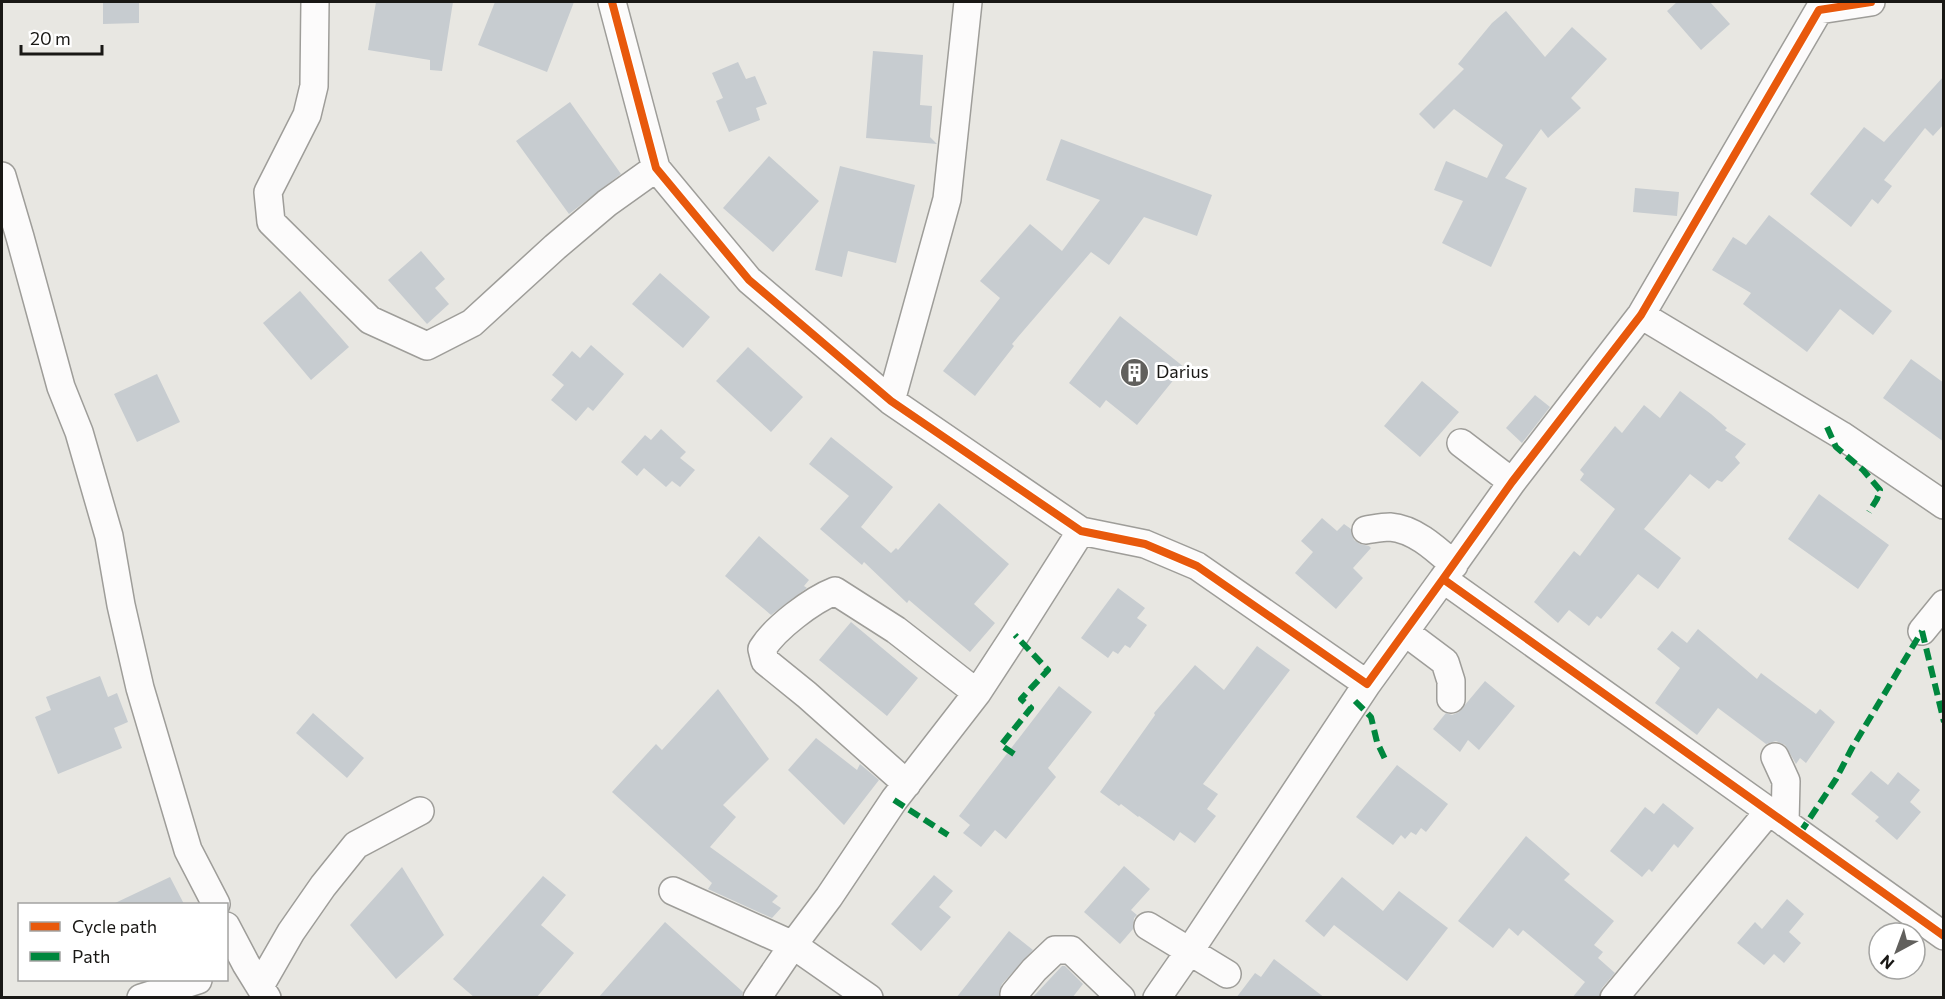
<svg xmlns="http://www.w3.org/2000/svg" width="1945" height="999" viewBox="0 0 1945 999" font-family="Commissioner,sans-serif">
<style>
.building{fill:#c7ccd0}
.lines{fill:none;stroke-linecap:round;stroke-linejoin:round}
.minor-casing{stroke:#9e9d99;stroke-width:30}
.minor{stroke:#fcfbfb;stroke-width:27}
.quiet{stroke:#00873e;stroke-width:6;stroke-dasharray:12 6;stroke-linecap:butt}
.cycleway-casing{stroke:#fff;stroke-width:11}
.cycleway{stroke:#e8590c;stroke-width:8}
.labels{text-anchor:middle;stroke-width:6;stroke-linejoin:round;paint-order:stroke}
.poi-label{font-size:18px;fill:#191815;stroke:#fff;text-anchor:start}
</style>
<rect width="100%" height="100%" fill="#e8e7e2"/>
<!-- building -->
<path class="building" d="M 103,2 L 139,2 L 139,23 L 103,24 Z
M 376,2 L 453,2 L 442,71 L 430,70 L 430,60 L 368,50 Z
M 495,2 L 574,2 L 547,72 L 478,45 Z
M 1677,2 L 1710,2 L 1730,24 L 1701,50 L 1667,11 Z
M 1506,11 L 1545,57 L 1572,27 L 1607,59 L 1571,98 L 1581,108 L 1548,138 L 1541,129 L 1505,178 L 1527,188 L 1491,267 L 1442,243 L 1463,201 L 1434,190 L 1446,161 L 1487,178 L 1503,145 L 1454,109 L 1434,129 L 1419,114 L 1464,69 L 1458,64 L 1492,23 Z
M 873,51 L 923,55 L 920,105 L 932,106 L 930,137 L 937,144 L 866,138 Z
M 738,62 L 746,79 L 755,76 L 767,104 L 756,108 L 760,120 L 729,132 L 716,101 L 723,98 L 712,73 Z
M 1944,76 L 1944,124 L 1933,136 L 1925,128 L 1884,180 L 1892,186 L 1878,204 L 1872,199 L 1851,227 L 1810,194 L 1864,127 L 1884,142 Z
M 570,102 L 621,174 L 569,214 L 516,141 Z
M 1061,139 L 1212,195 L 1197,236 L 1144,217 L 1109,265 L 1091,252 L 1012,344 L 1014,346 L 975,396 L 943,371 L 1000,298 L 980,281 L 1030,224 L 1062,251 L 1100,200 L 1046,180 Z
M 769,156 L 819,201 L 773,252 L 723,208 Z
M 840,166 L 915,185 L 896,263 L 848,251 L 842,277 L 815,270 Z
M 1635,188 L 1679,192 L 1677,216 L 1633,212 Z
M 1769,215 L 1892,311 L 1873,335 L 1840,309 L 1807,352 L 1743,304 L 1751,293 L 1712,270 L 1733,237 L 1746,245 Z
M 421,251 L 445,279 L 435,288 L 449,304 L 427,324 L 388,280 Z
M 660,273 L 710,317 L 683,348 L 632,304 Z
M 300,291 L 349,347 L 311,380 L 263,323 Z
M 1120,316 L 1184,367 L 1137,425 L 1106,400 L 1100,408 L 1069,383 Z
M 591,345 L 624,374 L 593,411 L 588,407 L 576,421 L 551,400 L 564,385 L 552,375 L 572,351 L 580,358 Z
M 748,347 L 803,397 L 771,432 L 716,381 Z
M 1911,359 L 1944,383 L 1944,442 L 1883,398 Z
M 157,374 L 180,422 L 137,442 L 114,394 Z
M 1422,381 L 1459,412 L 1420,457 L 1384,426 Z
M 1680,391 L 1711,414 L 1727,428 L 1725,430 L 1746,444 L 1735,457 L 1740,463 L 1722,482 L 1717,480 L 1709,489 L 1690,474 L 1644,529 L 1681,558 L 1658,589 L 1638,574 L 1601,619 L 1597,616 L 1589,626 L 1569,610 L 1558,623 L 1534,602 L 1574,551 L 1580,556 L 1615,509 L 1580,480 L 1584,474 L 1580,470 L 1615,426 L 1622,433 L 1644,405 L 1660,418 Z
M 1535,395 L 1550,407 L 1522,443 L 1506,428 Z
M 661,429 L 686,452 L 680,458 L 695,470 L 680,487 L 672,481 L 666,487 L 644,468 L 637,476 L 621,462 L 645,435 L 651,440 Z
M 831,437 L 893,487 L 861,527 L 891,553 L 896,548 L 898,550 L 939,503 L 1009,564 L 974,604 L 995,623 L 970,652 L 909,600 L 907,603 L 864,562 L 862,565 L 820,529 L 849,496 L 809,464 Z
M 1819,494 L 1889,545 L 1858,589 L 1788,539 Z
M 1322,518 L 1337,531 L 1344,524 L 1351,529 L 1354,540 L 1360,544 L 1369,546 L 1371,548 L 1353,568 L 1363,578 L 1336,609 L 1295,573 L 1313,552 L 1301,541 Z
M 759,536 L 809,580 L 804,586 L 807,588 L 771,615 L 725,576 Z
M 1118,588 L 1145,608 L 1137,618 L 1147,625 L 1130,648 L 1125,645 L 1118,654 L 1113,651 L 1108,658 L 1081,638 Z
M 851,622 L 918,678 L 887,716 L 819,660 Z
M 1698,629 L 1757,679 L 1761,673 L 1816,714 L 1820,709 L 1835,722 L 1806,763 L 1800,758 L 1796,764 L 1785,745 L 1776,741 L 1766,744 L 1718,708 L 1697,735 L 1655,703 L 1680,668 L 1657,649 L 1672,631 L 1687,643 Z
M 1257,646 L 1290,670 L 1203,784 L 1218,794 L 1207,809 L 1216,816 L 1195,843 L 1180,832 L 1174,841 L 1139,816 L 1138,817 L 1121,804 L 1119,806 L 1100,792 L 1155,715 L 1154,713 L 1195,665 L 1224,690 Z
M 100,676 L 108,697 L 117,693 L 128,722 L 114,728 L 122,748 L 58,774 L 35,717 L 51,710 L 46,697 Z
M 1485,681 L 1515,706 L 1479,750 L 1468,740 L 1460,752 L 1433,729 L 1446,713 L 1452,715 L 1459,712 Z
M 1059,686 L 1092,712 L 1048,768 L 1056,777 L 1006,839 L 995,830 L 981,847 L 963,833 L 970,825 L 959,816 Z
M 718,689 L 769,759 L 723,805 L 736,817 L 710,847 L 778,896 L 772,902 L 781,908 L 772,918 L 710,890 L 708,889 L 712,883 L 612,792 L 656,744 L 662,750 Z
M 313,713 L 364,758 L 347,778 L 296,733 Z
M 816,738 L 857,770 L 860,764 L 879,780 L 844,825 L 788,770 Z
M 1397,765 L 1448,804 L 1426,832 L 1421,828 L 1416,835 L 1411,832 L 1405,839 L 1401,835 L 1393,845 L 1356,817 Z
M 1871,771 L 1888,785 L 1898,772 L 1920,790 L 1910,802 L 1921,812 L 1897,840 L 1875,821 L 1879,817 L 1851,794 Z
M 1663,803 L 1694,828 L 1678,848 L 1674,844 L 1652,872 L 1649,869 L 1642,877 L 1610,851 L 1645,807 L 1654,814 Z
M 1526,836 L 1570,874 L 1564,880 L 1614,921 L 1594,945 L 1603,952 L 1598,958 L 1615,973 L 1602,988 L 1599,998 L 1572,998 L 1585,982 L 1523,930 L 1518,936 L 1509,928 L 1493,948 L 1458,921 Z
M 1124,866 L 1150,889 L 1131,910 L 1137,915 L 1134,918 L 1133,929 L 1120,944 L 1084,912 Z
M 402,867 L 444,935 L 396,979 L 350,925 Z
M 934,875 L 953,891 L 939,907 L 951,917 L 921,951 L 891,924 Z
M 543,876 L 566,895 L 541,925 L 574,953 L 536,998 L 475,998 L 453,979 Z
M 170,877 L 184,904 L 113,904 Z
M 1342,877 L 1383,911 L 1399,891 L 1448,928 L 1407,981 L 1334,925 L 1324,937 L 1305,921 Z
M 1787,899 L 1804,914 L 1789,932 L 1801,943 L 1784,963 L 1774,954 L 1764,965 L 1737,943 L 1755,922 L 1762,929 Z
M 665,922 L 743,992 L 741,998 L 598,998 Z
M 1009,931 L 1033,950 L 1002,984 L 999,991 L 999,998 L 956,998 Z
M 1274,959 L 1325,998 L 1236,998 L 1255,973 L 1261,977 Z
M 1062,966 L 1065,966 L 1083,984 L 1072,998 L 1032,998 Z"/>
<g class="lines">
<defs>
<path id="minor" d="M 315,2 L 314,86 L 307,115 L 268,192 L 271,222 L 370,320 L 427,346 L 472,323 L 555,247 L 607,203 L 656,168
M 612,2 L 656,168 L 749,280 L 891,401 L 1081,531 L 1145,544 L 1197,566 L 1367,684 L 1443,579
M 1871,2 L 1819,10 L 1641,315 L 1512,482 L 1443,579 L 1944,936
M 2,176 L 20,237 L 61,387 L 79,432 L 109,536 L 121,605 L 140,688 L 188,850 L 216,904
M 1641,315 L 1841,435 L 1944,505
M 891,401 L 947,199 L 968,2
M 1461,443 L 1512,482
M 1366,530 C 1373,529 1382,527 1390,527 C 1415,529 1436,549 1454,565
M 1922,631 L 1944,604
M 1405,632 L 1445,662 L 1451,681 L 1451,699
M 1775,757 L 1786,781 L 1785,823
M 907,784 L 807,695 L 765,661 L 762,649 C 775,628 812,600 835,591 L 896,630 L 977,693
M 673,891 L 793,945 L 757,998
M 226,926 L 246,964 L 267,998
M 1148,926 L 1227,974
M 260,986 L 291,932 L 323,886 L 356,845 L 420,811
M 1014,994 L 1034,970 L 1055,950 L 1071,950 L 1121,998
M 141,998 L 198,980
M 869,998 L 793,945 L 829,897 L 894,800 L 977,693 L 1015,635 L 1081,531
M 1157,998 L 1189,952 L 1367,684
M 1614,998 L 1769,811"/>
</defs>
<!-- minor casing -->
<use href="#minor" class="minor-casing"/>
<!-- minor -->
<use href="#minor" class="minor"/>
<!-- quiet -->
<path class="quiet" d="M 1827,427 L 1836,447 L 1863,470 L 1880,490 L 1877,499 L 1869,512
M 1922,631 L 1944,722
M 1355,701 L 1371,717 L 1377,742 L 1386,761
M 1014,754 L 1001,745 L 1031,708 L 1021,699 L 1048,670 L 1015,635
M 894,800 L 948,835
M 1800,833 L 1836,779 L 1852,748 L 1922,631"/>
<defs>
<path id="cycleway" d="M 612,2 L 656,168 L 749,280 L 891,401 L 1081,531 L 1145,544 L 1197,566 L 1367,684 L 1443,579
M 1871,2 L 1819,10 L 1641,315 L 1512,482 L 1443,579 L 1944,936"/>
</defs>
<!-- cycleway casing -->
<use href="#cycleway" class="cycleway-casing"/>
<!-- cycleway -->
<use href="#cycleway" class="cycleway"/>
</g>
<!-- icons -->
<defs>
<symbol id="building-disc" viewBox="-11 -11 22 22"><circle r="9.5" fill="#61605d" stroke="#fff"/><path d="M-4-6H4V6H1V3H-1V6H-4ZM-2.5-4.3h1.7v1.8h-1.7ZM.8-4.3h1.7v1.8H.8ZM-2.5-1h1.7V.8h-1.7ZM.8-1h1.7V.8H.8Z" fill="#fff"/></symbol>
</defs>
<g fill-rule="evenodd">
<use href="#building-disc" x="1118" y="356" width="33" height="33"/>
</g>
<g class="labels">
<!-- poi labels -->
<g class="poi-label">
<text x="1156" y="378">Darius</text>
</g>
</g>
<!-- border -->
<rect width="1945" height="999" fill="none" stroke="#191815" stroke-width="6"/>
<!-- legend -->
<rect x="18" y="903" width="210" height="78" fill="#ffffff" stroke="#a3a3a1" stroke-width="1.5"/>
<rect x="30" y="922" width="30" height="9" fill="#e8590c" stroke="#a3a3a1" stroke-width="1.5"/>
<text x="72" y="933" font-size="18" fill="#191815">Cycle path</text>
<rect x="30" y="952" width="30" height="9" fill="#00873e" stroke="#a3a3a1" stroke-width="1.5"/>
<text x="72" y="963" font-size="18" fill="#191815">Path</text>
<!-- north arrow -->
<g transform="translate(1897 951) rotate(221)"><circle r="28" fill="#ffffff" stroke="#a3a3a1" stroke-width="1.5"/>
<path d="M0-4.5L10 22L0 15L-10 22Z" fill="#61605d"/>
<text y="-9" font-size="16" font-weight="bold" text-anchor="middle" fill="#191815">N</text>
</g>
<!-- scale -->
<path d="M21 45v9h81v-9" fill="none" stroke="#191815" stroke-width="3"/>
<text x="30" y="45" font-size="18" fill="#191815" stroke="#ffffff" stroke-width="4.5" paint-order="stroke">20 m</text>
</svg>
